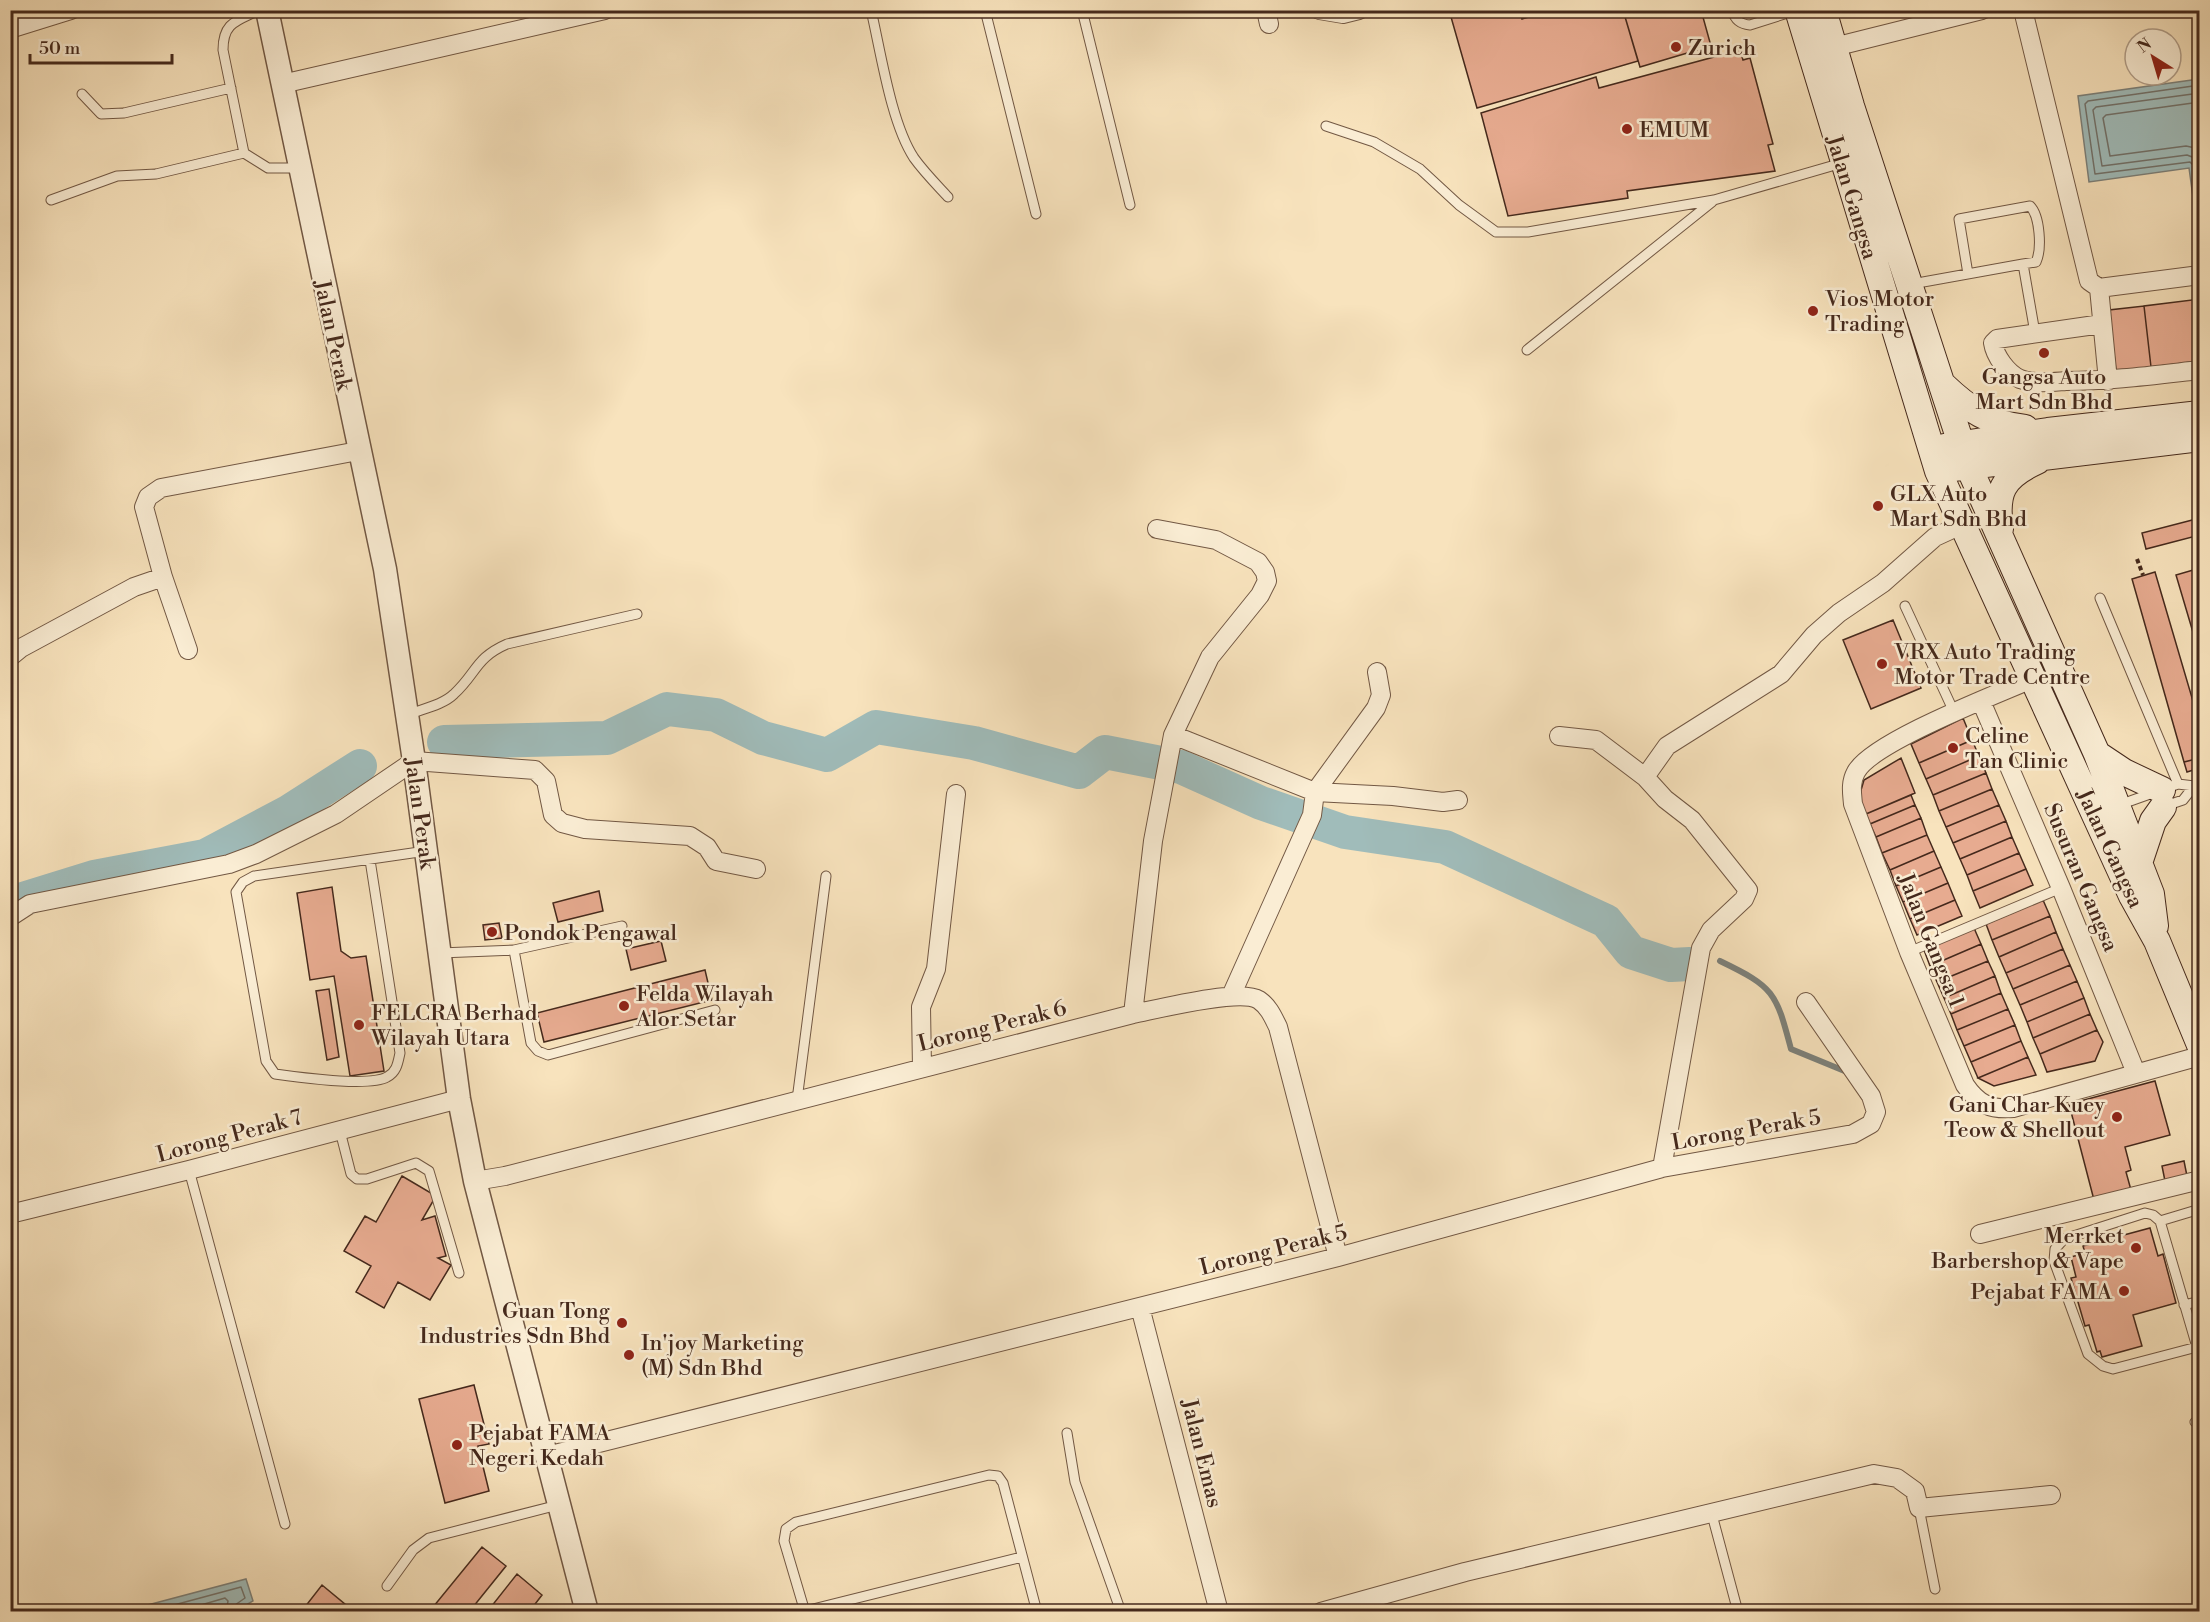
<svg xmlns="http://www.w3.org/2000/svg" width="2210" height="1622" viewBox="0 0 2210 1622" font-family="'Libre Bodoni',serif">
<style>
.water{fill:#a0bcba;stroke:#7c817b;stroke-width:1.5}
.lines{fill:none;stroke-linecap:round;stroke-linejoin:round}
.shore{stroke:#72726b;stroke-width:1.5}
.stream{stroke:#7c817b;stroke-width:6}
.river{stroke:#a0bcba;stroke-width:34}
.building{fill:#e7ab90;stroke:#45291c;stroke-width:1.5}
.service-casing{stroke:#725844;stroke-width:11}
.minor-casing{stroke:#725844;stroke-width:20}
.tertiary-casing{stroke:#725844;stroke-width:25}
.secondary-casing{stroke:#45291c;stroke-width:28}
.path{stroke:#45291c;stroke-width:4;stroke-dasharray:4.5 3;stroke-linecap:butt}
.service{stroke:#faedd4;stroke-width:9}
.minor{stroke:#faedd4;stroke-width:18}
.tertiary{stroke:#faedd4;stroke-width:22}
.secondary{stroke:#faedd4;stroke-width:26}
.poi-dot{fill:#8f2418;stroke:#faedd4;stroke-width:2}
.labels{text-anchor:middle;stroke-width:5;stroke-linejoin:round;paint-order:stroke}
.poi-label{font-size:22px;fill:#45291c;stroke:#faedd4;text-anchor:start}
.street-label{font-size:22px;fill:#45291c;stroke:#faedd4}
</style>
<rect width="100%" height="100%" fill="#f8e3bd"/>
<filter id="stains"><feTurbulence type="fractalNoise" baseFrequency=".00333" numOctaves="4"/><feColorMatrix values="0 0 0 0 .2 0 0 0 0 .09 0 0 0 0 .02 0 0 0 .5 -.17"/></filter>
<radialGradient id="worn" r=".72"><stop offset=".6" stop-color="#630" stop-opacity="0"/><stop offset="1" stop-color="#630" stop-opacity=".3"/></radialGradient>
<!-- water -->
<path class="water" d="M 2199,79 L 2200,79 L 2199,241 L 2189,168 L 2089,182 L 2078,96 Z
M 246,1579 L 253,1601 L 236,1611 L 125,1611 Z"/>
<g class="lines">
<!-- shore -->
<path class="shore" d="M 2200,85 L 2088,101 L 2085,104 L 2095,174 L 2190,162 L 2196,168 L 2200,196
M 2200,93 L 2096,107 L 2093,110 L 2102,166 L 2187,155 L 2200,160
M 2200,102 L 2106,115 L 2103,118 L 2110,156 L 2186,146 L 2200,149
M 148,1612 L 241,1587 L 245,1598 L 235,1605 L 234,1612
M 177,1612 L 225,1598 L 228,1601 L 226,1612"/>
<!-- stream -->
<path class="stream" d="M 1720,961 C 1774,987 1776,992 1791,1049 L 1847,1072"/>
<!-- river -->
<path class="river" d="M 444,742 L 607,738 L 667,709 L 716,715 L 763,738 L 827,755 L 876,727 L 974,743 L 1079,772 L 1105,752 L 1181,767 L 1261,803 L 1345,832 L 1445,847 L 1606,921 L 1631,952 L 1671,965 L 1690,964
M 10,903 L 94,877 L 205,856 L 288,812 L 360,766"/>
</g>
<!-- building -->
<path class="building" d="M 1449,10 L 1520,10 L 1522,19 L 1551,10 L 1623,10 L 1638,61 L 1477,108 Z
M 1623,10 L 1701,10 L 1711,46 L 1640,67 Z
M 1740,50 L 1743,60 L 1750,58 L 1773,144 L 1768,145 L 1775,171 L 1627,191 L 1628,198 L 1508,216 L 1481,113 L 1596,77 L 1599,88 Z
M 2200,299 L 2200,361 L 2151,367 L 2144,306 Z
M 2144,306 L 2151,367 L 2116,371 L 2109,310 Z
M 2200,518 L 2200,535 L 2146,549 L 2142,533 Z
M 2200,568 L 2200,656 L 2176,575 Z
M 2155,572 L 2200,725 L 2200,758 L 2184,762 L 2132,579 Z
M 1893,620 L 1921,688 L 1871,709 L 1843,640 Z
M 1963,718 L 1972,740 L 1919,763 L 1911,744 Z
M 1972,740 L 1979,756 L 1926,779 L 1919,763 Z
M 1979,756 L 1986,773 L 1933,795 L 1926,779 Z
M 1901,758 L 1915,793 L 1866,814 L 1859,797 L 1864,780 Z
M 2200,758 L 2200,768 L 2187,772 L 2184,762 Z
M 1986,773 L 1992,789 L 1939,811 L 1933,795 Z
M 1992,789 L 1999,805 L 1946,827 L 1939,811 Z
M 1911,795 L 1915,805 L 1870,824 L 1866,814 Z
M 1915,805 L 1921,818 L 1876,837 L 1870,824 Z
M 1999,805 L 2006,821 L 1953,843 L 1946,827 Z
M 1921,818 L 1927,835 L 1882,853 L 1876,837 Z
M 2006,821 L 2012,837 L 1960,859 L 1953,843 Z
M 1927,835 L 1934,851 L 1890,870 L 1882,853 Z
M 2012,837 L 2019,853 L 1967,875 L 1960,859 Z
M 1934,851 L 1941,867 L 1896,886 L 1890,870 Z
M 2019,853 L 2026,869 L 1973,891 L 1967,875 Z
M 1941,867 L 1948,883 L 1903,902 L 1896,886 Z
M 2026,869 L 2033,885 L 1980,908 L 1973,891 Z
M 1948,883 L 1955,900 L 1910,919 L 1903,902 Z
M 332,887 L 341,951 L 351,958 L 366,956 L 384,1071 L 350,1076 L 334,976 L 310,980 L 297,893 Z
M 599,891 L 603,911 L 558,922 L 553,903 Z
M 1955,900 L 1962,916 L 1917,935 L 1910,919 Z
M 2043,900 L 2050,916 L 1992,940 L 1986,924 Z
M 2050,916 L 2056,932 L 1999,957 L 1992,940 Z
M 499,923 L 502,938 L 485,940 L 483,925 Z
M 1974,928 L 1981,944 L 1930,966 L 1924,950 Z
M 2056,932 L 2063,949 L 2006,973 L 1999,957 Z
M 661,941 L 666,961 L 631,970 L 626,949 Z
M 1981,944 L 1988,961 L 1937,982 L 1930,966 Z
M 2063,949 L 2070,965 L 2013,989 L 2006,973 Z
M 1988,961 L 1995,976 L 1944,998 L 1937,982 Z
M 2070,965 L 2077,981 L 2020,1005 L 2013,989 Z
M 705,970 L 712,1000 L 544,1042 L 537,1013 Z
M 1995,976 L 2001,993 L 1951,1014 L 1944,998 Z
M 2077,981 L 2084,998 L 2027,1022 L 2020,1005 Z
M 329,989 L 339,1057 L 327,1060 L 316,991 Z
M 2001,993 L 2008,1009 L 1957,1030 L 1951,1014 Z
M 2084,998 L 2090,1014 L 2033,1038 L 2027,1022 Z
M 2008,1009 L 2015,1025 L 1964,1046 L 1957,1030 Z
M 2090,1014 L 2097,1030 L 2040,1054 L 2033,1038 Z
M 2015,1025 L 2021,1041 L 1971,1062 L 1964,1046 Z
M 2097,1030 L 2103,1042 L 2095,1061 L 2047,1072 L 2040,1054 Z
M 2021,1041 L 2028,1057 L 1978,1078 L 1971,1062 Z
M 2028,1057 L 2036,1075 L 1994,1086 L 1978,1078 Z
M 2155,1081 L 2170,1135 L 2125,1147 L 2131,1170 L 2126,1172 L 2131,1190 L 2094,1200 L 2069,1104 Z
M 2184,1161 L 2188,1181 L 2166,1186 L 2162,1166 Z
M 402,1176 L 436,1196 L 422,1220 L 435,1216 L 446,1256 L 438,1258 L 451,1265 L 430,1300 L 398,1282 L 384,1308 L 356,1292 L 371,1266 L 344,1251 L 365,1216 L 376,1222 Z
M 2150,1228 L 2158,1256 L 2163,1254 L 2176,1303 L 2133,1315 L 2142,1346 L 2102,1357 L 2100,1351 L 2097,1352 L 2089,1325 L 2085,1326 L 2071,1278 L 2076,1277 L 2071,1257 L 2085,1253 L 2083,1246 Z
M 474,1385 L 489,1444 L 478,1446 L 489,1491 L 445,1503 L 419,1399 Z
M 482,1547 L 506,1566 L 469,1612 L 429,1612 Z
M 517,1574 L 542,1595 L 529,1612 L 487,1612 Z
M 322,1585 L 346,1605 L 341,1612 L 301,1612 Z"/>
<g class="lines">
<defs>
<path id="service" d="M 259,10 C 237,21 223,22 223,50 L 244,153 L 268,168 L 299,168
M 871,10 C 881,53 891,123 914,158 C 924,172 937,185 948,197
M 985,10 L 1036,214
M 1082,10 L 1130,205
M 1732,10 C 1735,20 1740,24 1750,25 L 1797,10
M 82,94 L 101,114 L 124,113 L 231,88
M 1326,126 L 1374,142 L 1420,169 L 1459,205 L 1496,232 L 1528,232 L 1714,200 L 1842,163
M 51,200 L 117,176 L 156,174 L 244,153
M 2023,264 L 2035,333
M 1912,284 L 2023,264 L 2036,262 C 2042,249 2040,216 2030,206 L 1959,219 L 1968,274
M 1527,350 L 1712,202
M 2100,598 L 2178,784
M 1905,606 L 1954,712
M 407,715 C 422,709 443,705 454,694 C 477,673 475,658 507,644 L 637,614
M 2119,805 L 2178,784 L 2194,786 L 2183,800 L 2165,806
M 370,860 L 400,1053 C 398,1062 397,1072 387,1077 C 370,1087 296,1077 275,1074 L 266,1061 L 236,892 L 243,882 L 254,876 L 426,851
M 514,950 L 622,926
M 1909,952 L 2061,888
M 440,953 L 514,950 L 531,1043 L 538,1051 L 548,1055 L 715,1010
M 797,1100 L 826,876
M 340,1131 L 351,1174 L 357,1179 L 367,1179 L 416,1163 L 429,1171 L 459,1273
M 189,1170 L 285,1524
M 2160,1221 L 2153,1215 L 2145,1213 L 2064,1239 L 2055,1249 L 2054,1261 L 2088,1354 L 2103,1366 L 2113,1369 L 2197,1347 L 2160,1221 L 2200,1209
M 2184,1305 L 2200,1301
M 2195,1422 L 2200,1420
M 1067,1433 L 1075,1482 L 1121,1612
M 1919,1508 L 1935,1589
M 1711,1511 L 1738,1612
M 387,1586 L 413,1550 L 429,1538 L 558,1505
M 805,1611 L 1022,1557
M 805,1612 L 784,1541 L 786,1529 L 796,1522 L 989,1475 L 998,1476 L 1003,1483 L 1037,1612"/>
<path id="minor" d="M 1266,10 L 1269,24
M 1319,10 L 1343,14 L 1359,10
M 2023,10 L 2089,281 L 2099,288 L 2200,275
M 10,29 L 71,10
M 1834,47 L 1982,10
M 282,84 L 605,10
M 2099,288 L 2108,381
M 2102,324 L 1997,339 L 1993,343 C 1995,356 2007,373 2020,379 C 2034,384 2051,382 2066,381 C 2111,381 2155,375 2200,370
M 163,577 L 188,650
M 10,657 L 21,648 L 134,587 L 163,577 L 144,507 L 148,497 L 161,488 L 358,451
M 2034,678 C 1998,694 1872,742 1856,772 C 1850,783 1852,793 1853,804 L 1909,952 L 1965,1085 C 1978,1104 1990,1110 2013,1108 L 2200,1056
M 1981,701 L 2061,888 L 2136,1073
M 1173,735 L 1315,792 L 1393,796 L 1443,802 L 1458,800
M 1559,736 L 1596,740 L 1645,777
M 10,917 L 30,904 L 229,864 L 256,854 L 336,814 L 414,761 L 535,770 L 546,781 L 553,815 L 562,823 L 585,829 L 690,836 L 707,847 L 716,861 L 756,869
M 1231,996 L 1312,815 L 1315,792 L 1376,708 L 1381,695 L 1377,672
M 1133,1014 L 1153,841 L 1173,735 L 1210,657 L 1260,595 L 1267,581 L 1265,572 L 1258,562 L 1216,540 L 1157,529
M 922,1068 L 921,1007 L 936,969 L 956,794
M 1662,1168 L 1701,948 L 1711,930 L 1744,899 L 1748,890 L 1692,820 L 1665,799 L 1645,777 L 1667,746 L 1781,674 L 1814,635 L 1839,613 L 1883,583 L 1935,537 L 1961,525
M 475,1181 L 505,1176 L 1133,1014 C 1158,1009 1240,988 1259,1000 C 1269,1007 1273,1017 1278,1027 L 1338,1257
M 10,1214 L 189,1170 L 459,1099
M 1980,1234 L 2200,1180
M 1140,1307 L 1219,1612
M 547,1456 L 1338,1257 L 1662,1168 L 1853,1134 L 1871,1124 L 1876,1112 L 1871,1096 L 1806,1002
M 1321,1612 L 1465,1572 L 1874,1474 L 1897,1478 L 1915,1491 L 1919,1508 L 2051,1495"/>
<path id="tertiary" d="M 267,10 L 385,569 L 414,761 L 459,1099 L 475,1181 L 587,1612"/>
<path id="secondary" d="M 1798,10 L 1938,471 L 2132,896 L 2157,941 L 2200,1045
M 1823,10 L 1851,106 L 1968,465 L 2097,754 L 2151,894 L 2155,926
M 1943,385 C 1968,409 1990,424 2025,428
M 1944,447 L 2048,431 L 2200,414
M 1953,468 L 2200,438
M 2000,529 C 1995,492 2002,477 2037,461
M 2097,754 L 2124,772 L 2162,790
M 2139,863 L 2153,821 L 2163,807"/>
</defs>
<!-- service casing -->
<use href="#service" class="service-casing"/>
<!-- minor casing -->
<use href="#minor" class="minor-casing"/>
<!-- tertiary casing -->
<use href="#tertiary" class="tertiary-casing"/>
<!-- secondary casing -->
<use href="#secondary" class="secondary-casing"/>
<!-- path -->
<path class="path" d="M 2137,559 L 2143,575"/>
<!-- service -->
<use href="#service" class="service"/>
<!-- minor -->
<use href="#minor" class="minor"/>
<!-- tertiary -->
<use href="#tertiary" class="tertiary"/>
<!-- secondary -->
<use href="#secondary" class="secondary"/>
</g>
<!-- markers -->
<g class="poi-dot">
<circle cx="1676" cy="47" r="6"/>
<circle cx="1627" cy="129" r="6"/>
<circle cx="1813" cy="311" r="6"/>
<circle cx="2044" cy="353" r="6"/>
<circle cx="1878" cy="506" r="6"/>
<circle cx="1882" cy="664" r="6"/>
<circle cx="1953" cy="748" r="6"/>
<circle cx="492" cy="932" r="6"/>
<circle cx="624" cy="1006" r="6"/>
<circle cx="359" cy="1025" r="6"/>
<circle cx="2117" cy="1117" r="6"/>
<circle cx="2136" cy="1248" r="6"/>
<circle cx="2124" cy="1291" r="6"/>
<circle cx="622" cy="1323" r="6"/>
<circle cx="629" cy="1355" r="6"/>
<circle cx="457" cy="1445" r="6"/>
</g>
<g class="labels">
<!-- poi labels -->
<g class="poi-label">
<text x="1688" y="55">Zurich</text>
<text x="1639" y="137">EMUM</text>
<text x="1825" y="306">Vios Motor<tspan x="1825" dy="25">Trading</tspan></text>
<text x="2044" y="384" text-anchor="middle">Gangsa Auto<tspan x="2044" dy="25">Mart Sdn Bhd</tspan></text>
<text x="1890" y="501">GLX Auto<tspan x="1890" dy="25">Mart Sdn Bhd</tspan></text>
<text x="1894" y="659">VRX Auto Trading<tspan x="1894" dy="25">Motor Trade Centre</tspan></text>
<text x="1965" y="743">Celine<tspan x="1965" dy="25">Tan Clinic</tspan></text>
<text x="504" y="940">Pondok Pengawal</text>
<text x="636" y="1001">Felda Wilayah<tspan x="636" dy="25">Alor Setar</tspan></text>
<text x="371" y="1020">FELCRA Berhad<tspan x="371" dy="25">Wilayah Utara</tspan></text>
<text x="2105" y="1112" text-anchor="end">Gani Char Kuey<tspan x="2105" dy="25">Teow &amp; Shellout</tspan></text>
<text x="2124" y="1243" text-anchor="end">Merrket<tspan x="2124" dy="25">Barbershop &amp; Vape</tspan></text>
<text x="2112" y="1299" text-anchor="end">Pejabat FAMA</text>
<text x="610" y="1318" text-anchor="end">Guan Tong<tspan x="610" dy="25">Industries Sdn Bhd</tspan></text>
<text x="641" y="1350">In'joy Marketing<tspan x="641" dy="25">(M) Sdn Bhd</tspan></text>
<text x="469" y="1440">Pejabat FAMA<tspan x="469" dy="25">Negeri Kedah</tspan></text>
</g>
<!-- street labels -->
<g class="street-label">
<text transform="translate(1853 197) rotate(73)" y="8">Jalan Gangsa</text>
<text transform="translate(334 335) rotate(78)" y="8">Jalan Perak</text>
<text transform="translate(421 813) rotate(82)" y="8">Jalan Perak</text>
<text transform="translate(2111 848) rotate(65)" y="8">Jalan Gangsa</text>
<text transform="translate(2082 877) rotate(67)" y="8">Susuran Gangsa</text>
<text transform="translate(1932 940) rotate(68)" y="8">Jalan Gangsa 1</text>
<text transform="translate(992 1025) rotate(-14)" y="8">Lorong Perak 6</text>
<text transform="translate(1746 1129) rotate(-10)" y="8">Lorong Perak 5</text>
<text transform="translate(229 1135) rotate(-15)" y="8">Lorong Perak 7</text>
<text transform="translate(1273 1249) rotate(-14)" y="8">Lorong Perak 5</text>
<text transform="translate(1203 1453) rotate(76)" y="8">Jalan Emas</text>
</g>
</g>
<!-- margin -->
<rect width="2210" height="1622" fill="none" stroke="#f8e3bd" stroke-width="36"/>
<rect x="12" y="12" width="2186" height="1598" fill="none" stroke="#45291c" stroke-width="3"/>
<rect x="18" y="18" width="2174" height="1586" fill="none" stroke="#45291c" stroke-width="1.5"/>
<!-- north arrow -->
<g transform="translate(2153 57) rotate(323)"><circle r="28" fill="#faedd4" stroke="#b29f8a" stroke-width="1.5"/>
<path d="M0-4.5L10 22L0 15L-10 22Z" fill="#8f2418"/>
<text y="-9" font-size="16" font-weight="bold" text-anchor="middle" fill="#45291c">N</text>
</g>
<!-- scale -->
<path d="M30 54v9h142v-9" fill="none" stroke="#45291c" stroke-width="3"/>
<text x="39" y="54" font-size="18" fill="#45291c" stroke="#faedd4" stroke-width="4.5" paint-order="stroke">50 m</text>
<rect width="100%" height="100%" filter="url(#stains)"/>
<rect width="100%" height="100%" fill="url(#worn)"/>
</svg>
